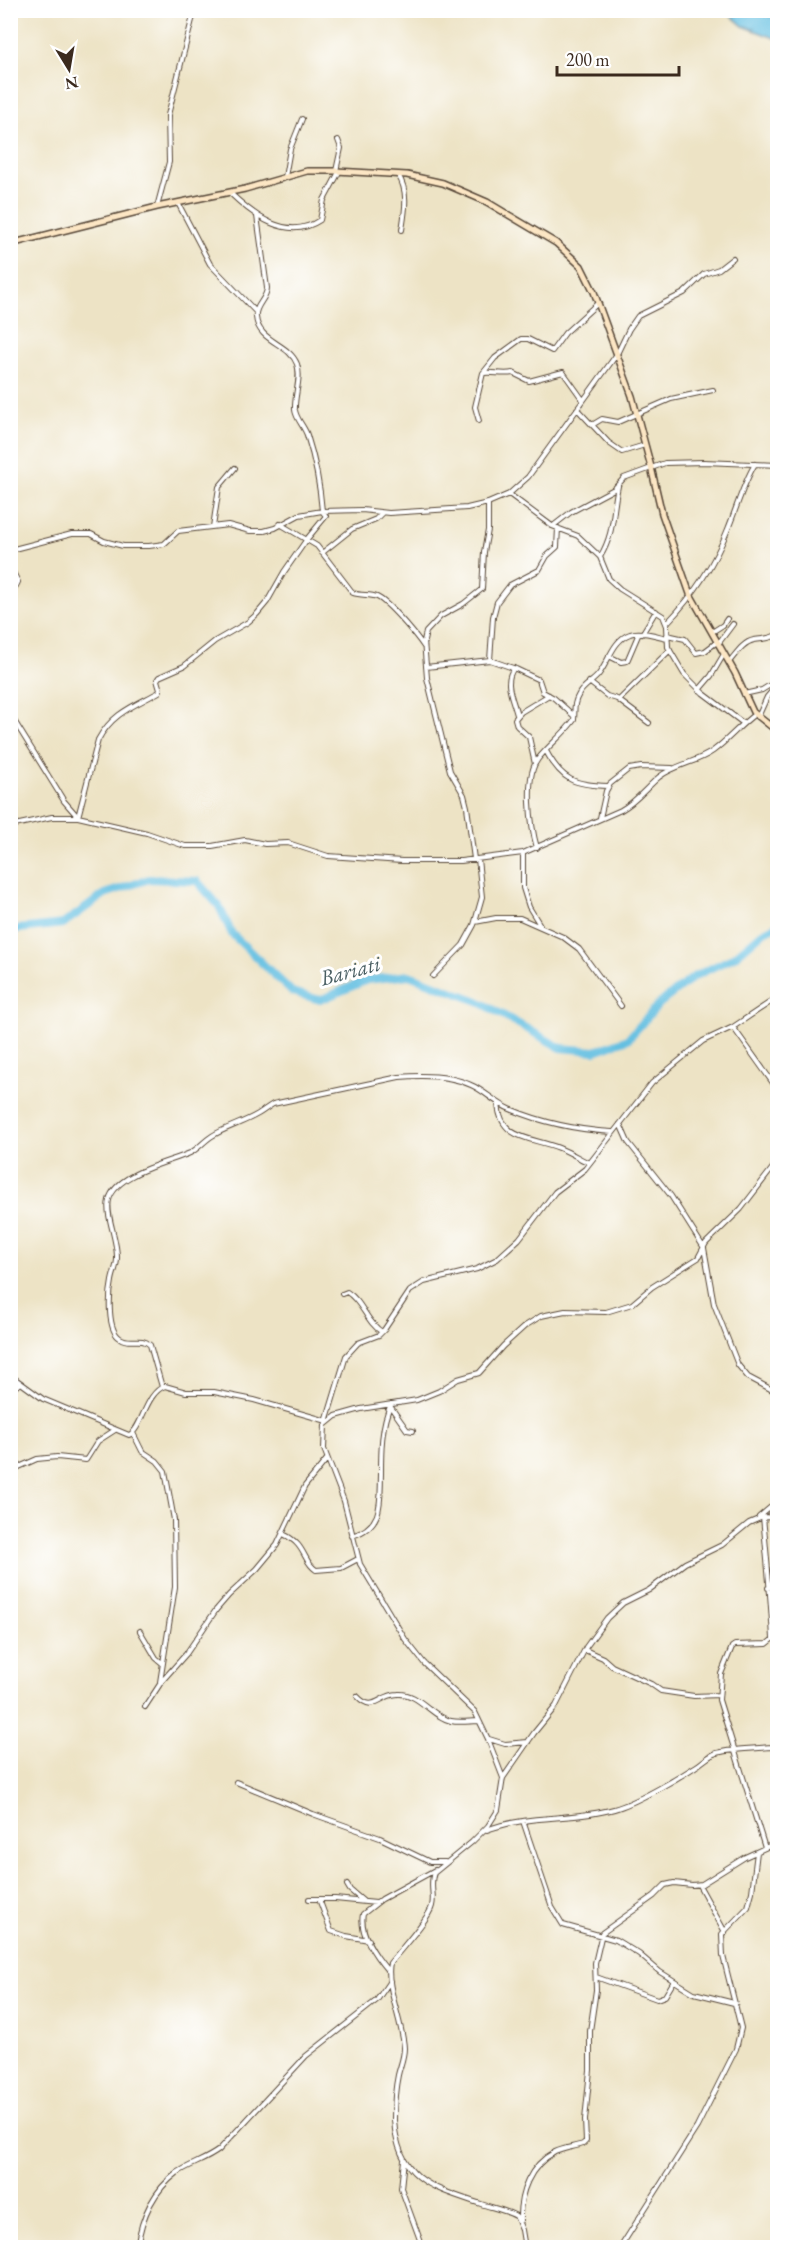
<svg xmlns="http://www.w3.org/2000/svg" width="788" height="2258" viewBox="0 0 788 2258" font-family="'EB Garamond',serif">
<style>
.water{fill:url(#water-ripples);stroke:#4f7480;stroke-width:1.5}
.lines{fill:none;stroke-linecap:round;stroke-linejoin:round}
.river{stroke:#63bfe1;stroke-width:8}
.street-casing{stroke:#564637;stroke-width:6}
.secondary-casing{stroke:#564637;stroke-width:8}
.street{stroke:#fff;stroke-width:4}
.secondary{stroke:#fce6c4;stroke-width:5}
.labels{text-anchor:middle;stroke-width:6;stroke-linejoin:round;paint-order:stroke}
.water-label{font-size:22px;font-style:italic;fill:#495e62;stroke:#fff}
</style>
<defs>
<pattern id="water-ripples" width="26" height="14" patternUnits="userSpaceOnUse" patternTransform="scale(1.5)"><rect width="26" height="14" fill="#63bfe1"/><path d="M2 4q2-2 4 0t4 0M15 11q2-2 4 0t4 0" fill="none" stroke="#539bb6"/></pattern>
</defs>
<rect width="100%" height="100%" fill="#fff"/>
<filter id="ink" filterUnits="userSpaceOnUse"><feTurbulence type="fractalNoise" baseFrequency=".0167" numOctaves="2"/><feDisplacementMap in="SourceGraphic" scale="12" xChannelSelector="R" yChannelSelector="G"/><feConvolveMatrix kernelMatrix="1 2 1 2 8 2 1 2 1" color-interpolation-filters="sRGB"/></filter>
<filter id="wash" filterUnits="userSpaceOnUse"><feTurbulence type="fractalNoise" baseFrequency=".008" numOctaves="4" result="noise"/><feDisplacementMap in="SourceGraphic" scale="24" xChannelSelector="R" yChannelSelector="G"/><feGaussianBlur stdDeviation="1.35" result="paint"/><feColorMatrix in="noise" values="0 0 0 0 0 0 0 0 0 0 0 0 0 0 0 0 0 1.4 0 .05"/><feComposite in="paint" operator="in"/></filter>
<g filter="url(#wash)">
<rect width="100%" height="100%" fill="#ede3c5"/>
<!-- water -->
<path class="water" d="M 726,11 L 777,11 L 777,39 L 743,26 Z"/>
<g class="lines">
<!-- river -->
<path class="river" d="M 10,930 L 63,924 L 105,894 L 149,879 L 197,881 L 219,906 L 232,934 L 292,992 L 320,1000 L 367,980 L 409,975 L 478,1001 L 561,1048 L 595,1051 L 628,1039 L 659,1004 L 695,976 L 734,957 L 762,933 L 778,925"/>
</g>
</g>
<g filter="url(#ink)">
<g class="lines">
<defs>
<path id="street" d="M 336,171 L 341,148 L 338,140
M 398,175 C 409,191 405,211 402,230
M 285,177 L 290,149 L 302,119
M 230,193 C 253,215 287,242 320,220 L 324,200 L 339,172
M 178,203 L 210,264 L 256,312
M 157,207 L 169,162 L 168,115 L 192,20 L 197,10
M 484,373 C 494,372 503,375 513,373 L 529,381 L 563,372 L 583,400
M 577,409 L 609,443 L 622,452 L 645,445
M 479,421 L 475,407 L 483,373 L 495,358 L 521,339 L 528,339 L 552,351 L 565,333 L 598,303
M 592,425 L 602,419 L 618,422 L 671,399 L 713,390
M 509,494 L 552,526 L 578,536 L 600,557 L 609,579 L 620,589 L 663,616 L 667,626 L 668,647 L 684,674 L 703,693 L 743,723
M 280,524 L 317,546 L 353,593 C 361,596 370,594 377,597 C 388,602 417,636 424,647
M 553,526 L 571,512 L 614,489 L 624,478 L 665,463 L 704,462 L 778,465
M 213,527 L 219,487 L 235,468
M 10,550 L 72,534 L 91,534 L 104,541 L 123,546 L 149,546 L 164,544 L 178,531 L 228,525 L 250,531 L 264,531 L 275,528 L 299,515 L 322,511 L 362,510 L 389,513 L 467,508 L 488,503 L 509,494 L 528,477 L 617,354 L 629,329 L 638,316 L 684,293 L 704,274 L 719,269 L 733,258
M 322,553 L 352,529 L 376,519 L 382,513
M 600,557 C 615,532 612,513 618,486
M 10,566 L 18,582 L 16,586 L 10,586
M 667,623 C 693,596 714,565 728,529 C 737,507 743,484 755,464
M 712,632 L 723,625 L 727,619
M 642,634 L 656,611
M 667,635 L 685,639 L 696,653 L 705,651 L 717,642
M 718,644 L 733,624
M 609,656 L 621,662 L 627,661 L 639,633
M 490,660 L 493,617 L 497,602 L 510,585 L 539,570 L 547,556 L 557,547 L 558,528
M 729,662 C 736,654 743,642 754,640 C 764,638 769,640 778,634
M 426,667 L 490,660 L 516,669 L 539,680 L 543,692 L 554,698 L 574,716
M 514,668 C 503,682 513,699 517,715
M 589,682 L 607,696 L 617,699 L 649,723
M 699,690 L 711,676 L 724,654
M 744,694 L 762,690 L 778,680
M 619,700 L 670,650
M 10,714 L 64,801 L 78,817 L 147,833 L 185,846 L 212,846 L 245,840 L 265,844 L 288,843 L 328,856 L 402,861 L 461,861 L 523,853 L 621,810 C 636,802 646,788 659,777 C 676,764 696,763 713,751 C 728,740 740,725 755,714
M 758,717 L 767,697 L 778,684
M 546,751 C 562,781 575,785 608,786
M 535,764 L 529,737 L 517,726 L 515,719 L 521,712 L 549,695
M 600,818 L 606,791 L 610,784 L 629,769 L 641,767 L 672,768
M 10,826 L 52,817 L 78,817 L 98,740 C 112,713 134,706 159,692 L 160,690 L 157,680 L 159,677 L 184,666 L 215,641 L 248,622 L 257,614 L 267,602 L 284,572 L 307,539 L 326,516 L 322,511 C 320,485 315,460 307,435 C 304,426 296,419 295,410 C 294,395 302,378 297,364 C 289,343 258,342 256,317 C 254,306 267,299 267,288 L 257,216
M 537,848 C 531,827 524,777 538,759 C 549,745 563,735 574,720 C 575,710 573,704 579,694 C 584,685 593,682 599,674 C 609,661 613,640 630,634 C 640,630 657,636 667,638
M 523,853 L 523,888 L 529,907 L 540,925
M 474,859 L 467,807 L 464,795 L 450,771 L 427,678 L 424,641 L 426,632 L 441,616 L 463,604 L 482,589 L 484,552 L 488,530 L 488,503
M 475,922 L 496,918 L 520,918 L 563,937 L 579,949 L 621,1006
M 433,976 L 463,945 L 474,925 L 482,897 L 478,859
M 733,1027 L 778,1090
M 498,1104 C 501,1141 532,1137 559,1148 C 569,1152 579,1158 589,1163
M 620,1124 L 628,1142 L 671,1196 L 704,1248 L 714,1304 L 738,1365 L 748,1377 L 778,1393
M 342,1294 L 347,1292 C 363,1302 366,1322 382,1332
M 10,1375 L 43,1399 L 129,1435 C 142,1430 145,1393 165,1386 L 186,1392 L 214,1392 L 254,1400 L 327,1421
M 162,1387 L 150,1345 C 141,1336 130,1345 120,1338 C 107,1330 109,1295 112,1281 C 113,1274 117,1266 117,1259 C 118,1240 105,1215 109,1200 C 116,1173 168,1163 190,1153 C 198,1149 204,1141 212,1136 C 226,1127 243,1123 258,1114 C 263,1111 268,1107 273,1104 L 399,1077 C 421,1075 450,1075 471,1085 C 485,1091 495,1103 510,1109 C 541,1122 578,1130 612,1132
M 10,1389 L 20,1384
M 390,1406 L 407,1430 L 413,1431
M 326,1422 L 346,1356 L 358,1343 L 379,1335 L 384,1330 L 410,1291 L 424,1282 L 477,1269 L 497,1259 L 519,1239 L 555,1192 L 585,1169 L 652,1083 L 703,1041 L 733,1027 L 778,997
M 133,1433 L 142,1451 L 157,1461 L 165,1471 L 174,1520 L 175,1587 L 160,1682
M 10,1450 L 19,1465
M 10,1471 L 37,1459 L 57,1457 L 86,1460 L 98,1441 L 115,1430
M 759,1517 L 772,1506 L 778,1495
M 763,1517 C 767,1558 771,1599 773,1639 L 767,1644 L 735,1645 L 732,1647 L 721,1674 L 719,1700 L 765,1848
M 283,1534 C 307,1545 302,1561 316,1570 L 341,1568 L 358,1559
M 352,1536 C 384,1526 380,1502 381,1474 C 381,1452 381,1425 391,1404
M 768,1588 L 778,1587
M 140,1631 L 156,1658 L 162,1663
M 585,1650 L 603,1658 L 612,1666 L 651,1684 L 661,1691 L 694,1696 L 719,1695
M 357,1696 C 374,1714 378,1695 398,1694 C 418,1692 432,1717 451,1721 C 460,1723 470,1721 479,1721
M 145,1707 L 162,1681 L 186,1654 L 216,1610 L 229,1595 L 257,1569 L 277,1545 L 305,1486 L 327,1459
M 489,1739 L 505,1744 L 528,1742
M 503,1778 L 488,1739 L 475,1712 L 424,1663 L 405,1639 L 360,1564 L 344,1501 L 324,1449 L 325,1425 L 336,1416 L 361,1409 L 417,1400 L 439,1391 L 458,1379 L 479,1373 L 503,1346 L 525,1326 L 541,1316 L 565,1311 L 606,1312 L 632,1304 L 652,1287 L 698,1258 L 706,1243 L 741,1209 L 778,1161
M 236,1782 L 313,1814 L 380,1838 L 430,1862 L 445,1862
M 523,1821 L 552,1907 L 563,1925 L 616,1940 L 639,1954 L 660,1972 L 694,1993 L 734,2003
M 487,1830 C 528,1814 572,1821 614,1809 C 636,1803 675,1780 695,1767 C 702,1763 707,1757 714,1754 C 722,1750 767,1747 778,1747
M 347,1885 L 350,1890 L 363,1901
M 699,1885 L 725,1932
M 309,1899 L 335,1899 L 376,1903
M 319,1899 L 331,1931 L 346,1936 L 369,1940
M 388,1971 C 376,1957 359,1933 363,1914 L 382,1899 L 435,1870
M 596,1977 L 657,1999 L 665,1996 L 674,1981
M 404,2160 L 401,2188 L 423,2248
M 520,2221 C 519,2193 530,2165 555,2152 C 564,2148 574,2147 583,2144 L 586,2141 L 585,2120 L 590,2070 L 590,2031 L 596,1990 L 595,1963 L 602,1933 L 654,1896 L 665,1885 L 674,1883 L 692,1885 L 702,1884 L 745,1857 L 778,1842
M 129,2248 L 137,2244
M 137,2248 C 141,2219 153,2191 177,2173 C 190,2164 206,2160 219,2150 L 306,2056 L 377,2000 L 390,1981
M 525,2248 L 522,2230 L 516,2216 C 505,2210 493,2208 481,2204 C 433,2188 398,2180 394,2120 C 394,2105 395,2089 398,2075 C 400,2066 404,2058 404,2048 C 403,2023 385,1985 390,1963 C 400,1950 429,1919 432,1906 C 435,1895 429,1884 434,1873 L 472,1842 L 488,1826 L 498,1810 L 503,1778 L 534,1733 L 556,1706 L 586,1647 L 607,1618 L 623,1603 L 649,1590 L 685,1563 L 722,1545 L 749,1523 L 763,1517 L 778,1518
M 620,2248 L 697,2127 L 736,2049 L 741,2028 L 723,1956 L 722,1934 L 748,1907 L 752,1892 L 757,1852"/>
<path id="secondary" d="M 10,244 L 157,207 L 245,189 L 307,171 L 336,171 L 407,175 L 443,183 L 487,202 L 556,243 L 581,266 L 594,292 L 632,396 L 651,467 L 662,514 L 690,594 L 735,673 L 753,712 L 778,732"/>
</defs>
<!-- street casing -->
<use href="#street" class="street-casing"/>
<!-- secondary casing -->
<use href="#secondary" class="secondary-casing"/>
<!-- street -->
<use href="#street" class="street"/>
<!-- secondary -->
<use href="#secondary" class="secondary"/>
</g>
</g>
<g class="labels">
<!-- water labels -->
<g class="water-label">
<text transform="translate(350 970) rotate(-15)" y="8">Bariati</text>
</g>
</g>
<!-- margin -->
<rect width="788" height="2258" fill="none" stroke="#fff" stroke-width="36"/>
<!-- north arrow -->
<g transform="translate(69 69) rotate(169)" stroke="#ffffff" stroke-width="4.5" paint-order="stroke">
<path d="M0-4.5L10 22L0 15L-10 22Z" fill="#3b2a1e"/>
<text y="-9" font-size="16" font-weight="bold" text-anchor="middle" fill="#3b2a1e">N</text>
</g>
<!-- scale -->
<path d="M557 66v9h122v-9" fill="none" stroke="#3b2a1e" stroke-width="3"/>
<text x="566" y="66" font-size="18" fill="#3b2a1e" stroke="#ffffff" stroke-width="4.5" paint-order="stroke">200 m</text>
</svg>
